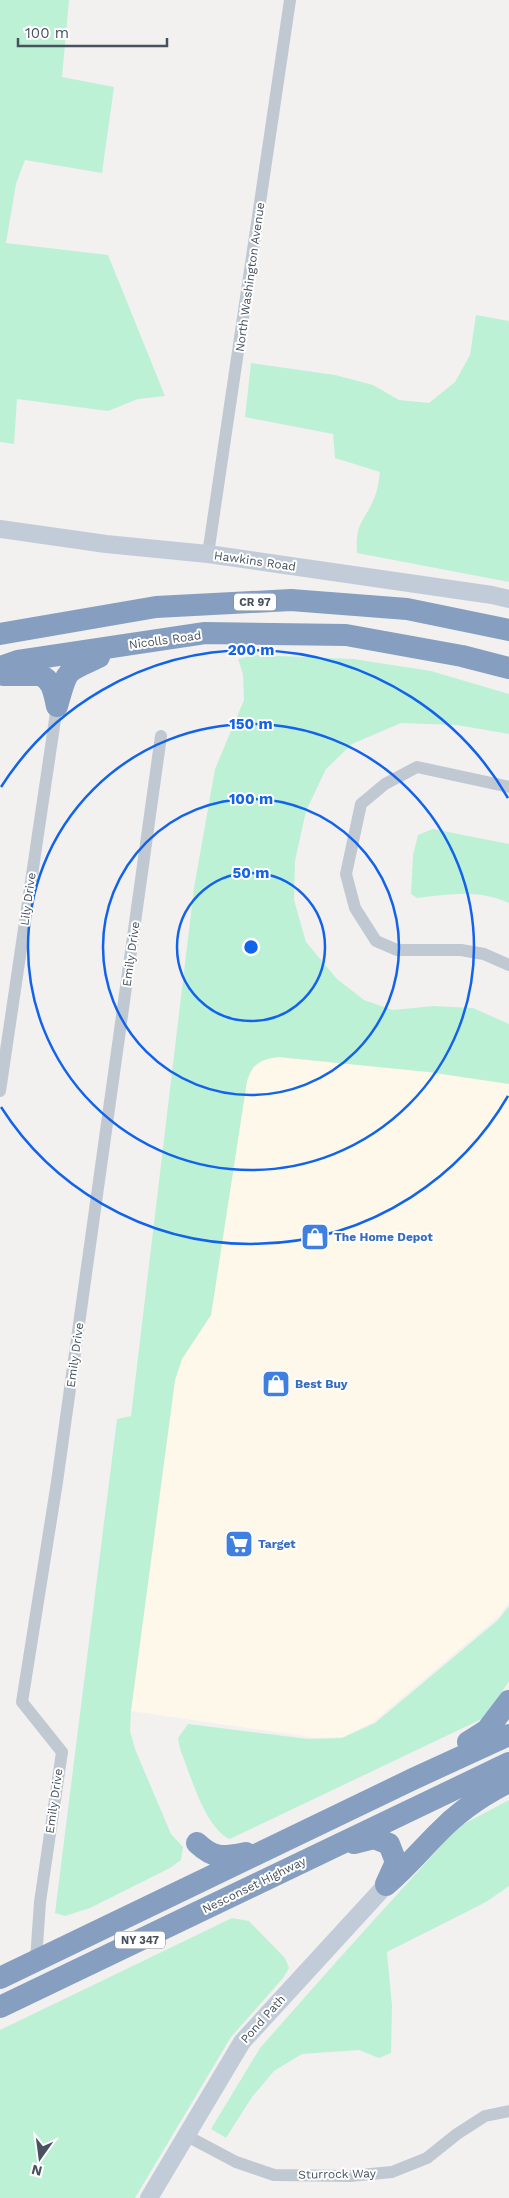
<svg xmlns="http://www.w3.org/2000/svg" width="509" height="2198" viewBox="0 0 509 2198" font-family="'Work Sans',sans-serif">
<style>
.commercial{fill:#fdf8ea}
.green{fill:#bdf1d5}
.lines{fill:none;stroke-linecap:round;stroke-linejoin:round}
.street{stroke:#c0c9d2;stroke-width:12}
.secondary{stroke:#c2ccd9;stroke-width:18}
.highway{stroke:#869fc0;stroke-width:22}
.ring{fill:none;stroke:#1263eb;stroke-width:2.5}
.labels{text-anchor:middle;stroke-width:4;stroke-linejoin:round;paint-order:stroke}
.shield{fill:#fff;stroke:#7e868e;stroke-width:1}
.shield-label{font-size:11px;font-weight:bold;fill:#47525e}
.street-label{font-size:12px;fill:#47525e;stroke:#fff}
.shop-label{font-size:12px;font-weight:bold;fill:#366cbe;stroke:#fff;text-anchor:start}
.centre{fill:#1263eb;stroke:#fff;stroke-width:2.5}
.ring-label{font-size:15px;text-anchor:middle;font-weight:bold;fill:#1263eb;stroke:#fff;stroke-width:4;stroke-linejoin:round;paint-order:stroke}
</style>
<rect width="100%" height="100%" fill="#f3f0f0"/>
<!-- commercial -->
<path class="commercial" d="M 278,1057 L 432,1072 L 509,1084 L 509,1602 L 499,1616 L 373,1722 L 343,1737 L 317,1738 L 131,1711 L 175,1380 L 182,1359 L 211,1315 L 247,1081 L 252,1068 L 264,1059 Z"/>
<!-- green -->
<path class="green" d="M 0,0 L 69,0 L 62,77 L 114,87 L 102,173 L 25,160 L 16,184 L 6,243 L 108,255 L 165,396 L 138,399 L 108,411 L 17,399 L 14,444 L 0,442 Z
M 476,315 L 509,321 L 509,582 L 357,553 C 355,521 365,522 375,496 C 378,489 379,479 380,472 L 335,458 L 333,434 L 245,417 L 251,363 L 335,375 L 373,385 L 399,400 L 429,403 L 455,382 L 470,355 Z
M 255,655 L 353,659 L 431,671 L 509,694 L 509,734 L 457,725 L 401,723 L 352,744 L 326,769 L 306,811 L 295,861 L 294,900 L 306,942 L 337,979 L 364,1000 L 393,1010 L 433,1006 L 473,1008 L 509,1024 L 509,1084 L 428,1072 L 278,1057 C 260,1060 253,1063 247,1081 L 211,1315 L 182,1359 L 175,1380 L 131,1711 L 130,1731 L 135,1749 L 171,1834 L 183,1847 L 181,1860 L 170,1868 L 90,1908 L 65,1916 L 55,1913 L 117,1419 L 131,1416 L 194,888 L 215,769 L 244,700 L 243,674 L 238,659 Z
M 433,829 L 509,844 L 509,903 C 477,889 450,894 417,898 L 411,894 L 413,855 L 418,835 Z
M 509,1606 L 509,1681 L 486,1717 L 230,1839 C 205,1829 190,1773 180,1749 L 178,1738 L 188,1724 L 308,1739 L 342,1738 L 375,1723 L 498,1620 Z
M 509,1800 L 509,1886 L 486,1902 L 387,1952 L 392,2006 L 391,2053 L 379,2058 L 359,2050 L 302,2054 L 274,2071 L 252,2097 L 226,2138 L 211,2129 L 260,2048 L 336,1962 L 458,1827 Z
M 232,1918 L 249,1921 L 285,1958 L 289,1968 L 283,1978 L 231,2037 L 135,2198 L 0,2198 L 0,2030 Z"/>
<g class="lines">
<!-- street -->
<path class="street" d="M 208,554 L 290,0
M 509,787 L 417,767 L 385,784 L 361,804 L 346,874 L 355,908 L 376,941 L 397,950 L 461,950 L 484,954 L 509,965
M 0,1091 L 57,706
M 36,1960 L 40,1902 L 62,1752 L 22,1702 L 57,1482 L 161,736
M 187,2136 L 236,2162 L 274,2175 L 350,2176 L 392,2172 L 427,2158 L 457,2134 L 485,2116 L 509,2111"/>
<!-- secondary -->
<path class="secondary" d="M 0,529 L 106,544 L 208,554 L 492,595 L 509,599
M 149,2198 L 242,2042 L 386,1885"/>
<!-- highway -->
<path class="highway" d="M 0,634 L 156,607 L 291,600 L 407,609 L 509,630
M 0,667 L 18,661 L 205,633 L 346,635 L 462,656 L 509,668
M 3,675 L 40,675 C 53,680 54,694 57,706
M 57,706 C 68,669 63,673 99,657
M 468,1742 L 487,1730 L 509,1701
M 197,1843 C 215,1860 224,1857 246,1853
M 354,1843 L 374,1838 L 389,1844 L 396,1862 L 386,1884
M 386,1885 C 405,1869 420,1851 438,1833 C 458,1812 483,1795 509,1782
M 0,1978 L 413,1779 L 509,1735
M 0,2007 L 509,1763"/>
</g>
<!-- distance rings -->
<g class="ring">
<circle cx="251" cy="947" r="74"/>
<circle cx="251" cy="947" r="148"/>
<circle cx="251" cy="947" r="223"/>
<path d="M508 1096A297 297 0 0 1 1 1107M1 787A297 297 0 0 1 508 798"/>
</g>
<!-- icons -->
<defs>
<symbol id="shop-square" viewBox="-11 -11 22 22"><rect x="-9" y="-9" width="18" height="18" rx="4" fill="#3f7fe0" stroke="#fff"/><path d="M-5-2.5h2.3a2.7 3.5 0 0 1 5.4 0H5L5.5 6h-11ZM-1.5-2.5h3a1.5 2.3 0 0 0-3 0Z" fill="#fff"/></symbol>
<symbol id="supermarket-square" viewBox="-11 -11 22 22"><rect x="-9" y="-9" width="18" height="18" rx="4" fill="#3f7fe0" stroke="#fff"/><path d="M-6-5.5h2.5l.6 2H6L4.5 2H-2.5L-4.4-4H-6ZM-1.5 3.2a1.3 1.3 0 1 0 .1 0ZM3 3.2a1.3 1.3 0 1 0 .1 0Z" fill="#fff"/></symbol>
</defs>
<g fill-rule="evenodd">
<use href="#shop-square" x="299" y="1221" width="32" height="32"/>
<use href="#shop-square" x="260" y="1368" width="32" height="32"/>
<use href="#supermarket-square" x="223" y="1528" width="32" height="32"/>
</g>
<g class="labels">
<!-- shield labels -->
<g class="shield">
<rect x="234" y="593.5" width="42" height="17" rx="4"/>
<rect x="115" y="1931.5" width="50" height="17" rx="4"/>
</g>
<g class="shield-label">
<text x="255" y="606">CR 97</text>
<text x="140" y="1944">NY 347</text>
</g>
<!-- street labels -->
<g class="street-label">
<text transform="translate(250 277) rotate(-82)" y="4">North Washington Avenue</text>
<text transform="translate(255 561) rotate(8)" y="4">Hawkins Road</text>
<text transform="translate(165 640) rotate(-8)" y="4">Nicolls Road</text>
<text transform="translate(28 899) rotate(-82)" y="4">Lily Drive</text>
<text transform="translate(131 954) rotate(-82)" y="4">Emily Drive</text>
<text transform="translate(75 1355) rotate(-82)" y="4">Emily Drive</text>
<text transform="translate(54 1801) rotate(-82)" y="4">Emily Drive</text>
<text transform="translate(254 1885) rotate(-26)" y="4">Nesconset Highway</text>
<text transform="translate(263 2019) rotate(-48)" y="4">Pond Path</text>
<text transform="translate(337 2174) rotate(-1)" y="4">Sturrock Way</text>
</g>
<!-- shop labels -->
<g class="shop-label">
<text x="334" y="1241">The Home Depot</text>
<text x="295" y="1388">Best Buy</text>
<text x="258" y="1548">Target</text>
</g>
</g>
<circle cx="251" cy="947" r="8" class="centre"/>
<g class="ring-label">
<text x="251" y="655">200 m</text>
<text x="251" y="729">150 m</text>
<text x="251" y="804">100 m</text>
<text x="251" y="878">50 m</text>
</g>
<!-- north arrow -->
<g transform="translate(40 2158) rotate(194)" stroke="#ffffff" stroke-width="4" paint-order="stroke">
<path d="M0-4L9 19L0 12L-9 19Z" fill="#47525e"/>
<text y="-8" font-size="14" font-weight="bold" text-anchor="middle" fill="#47525e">N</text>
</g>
<!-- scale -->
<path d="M18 38v8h149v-8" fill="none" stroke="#47525e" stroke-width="2.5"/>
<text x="25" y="38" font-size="15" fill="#47525e" stroke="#ffffff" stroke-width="4" paint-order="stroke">100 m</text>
</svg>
